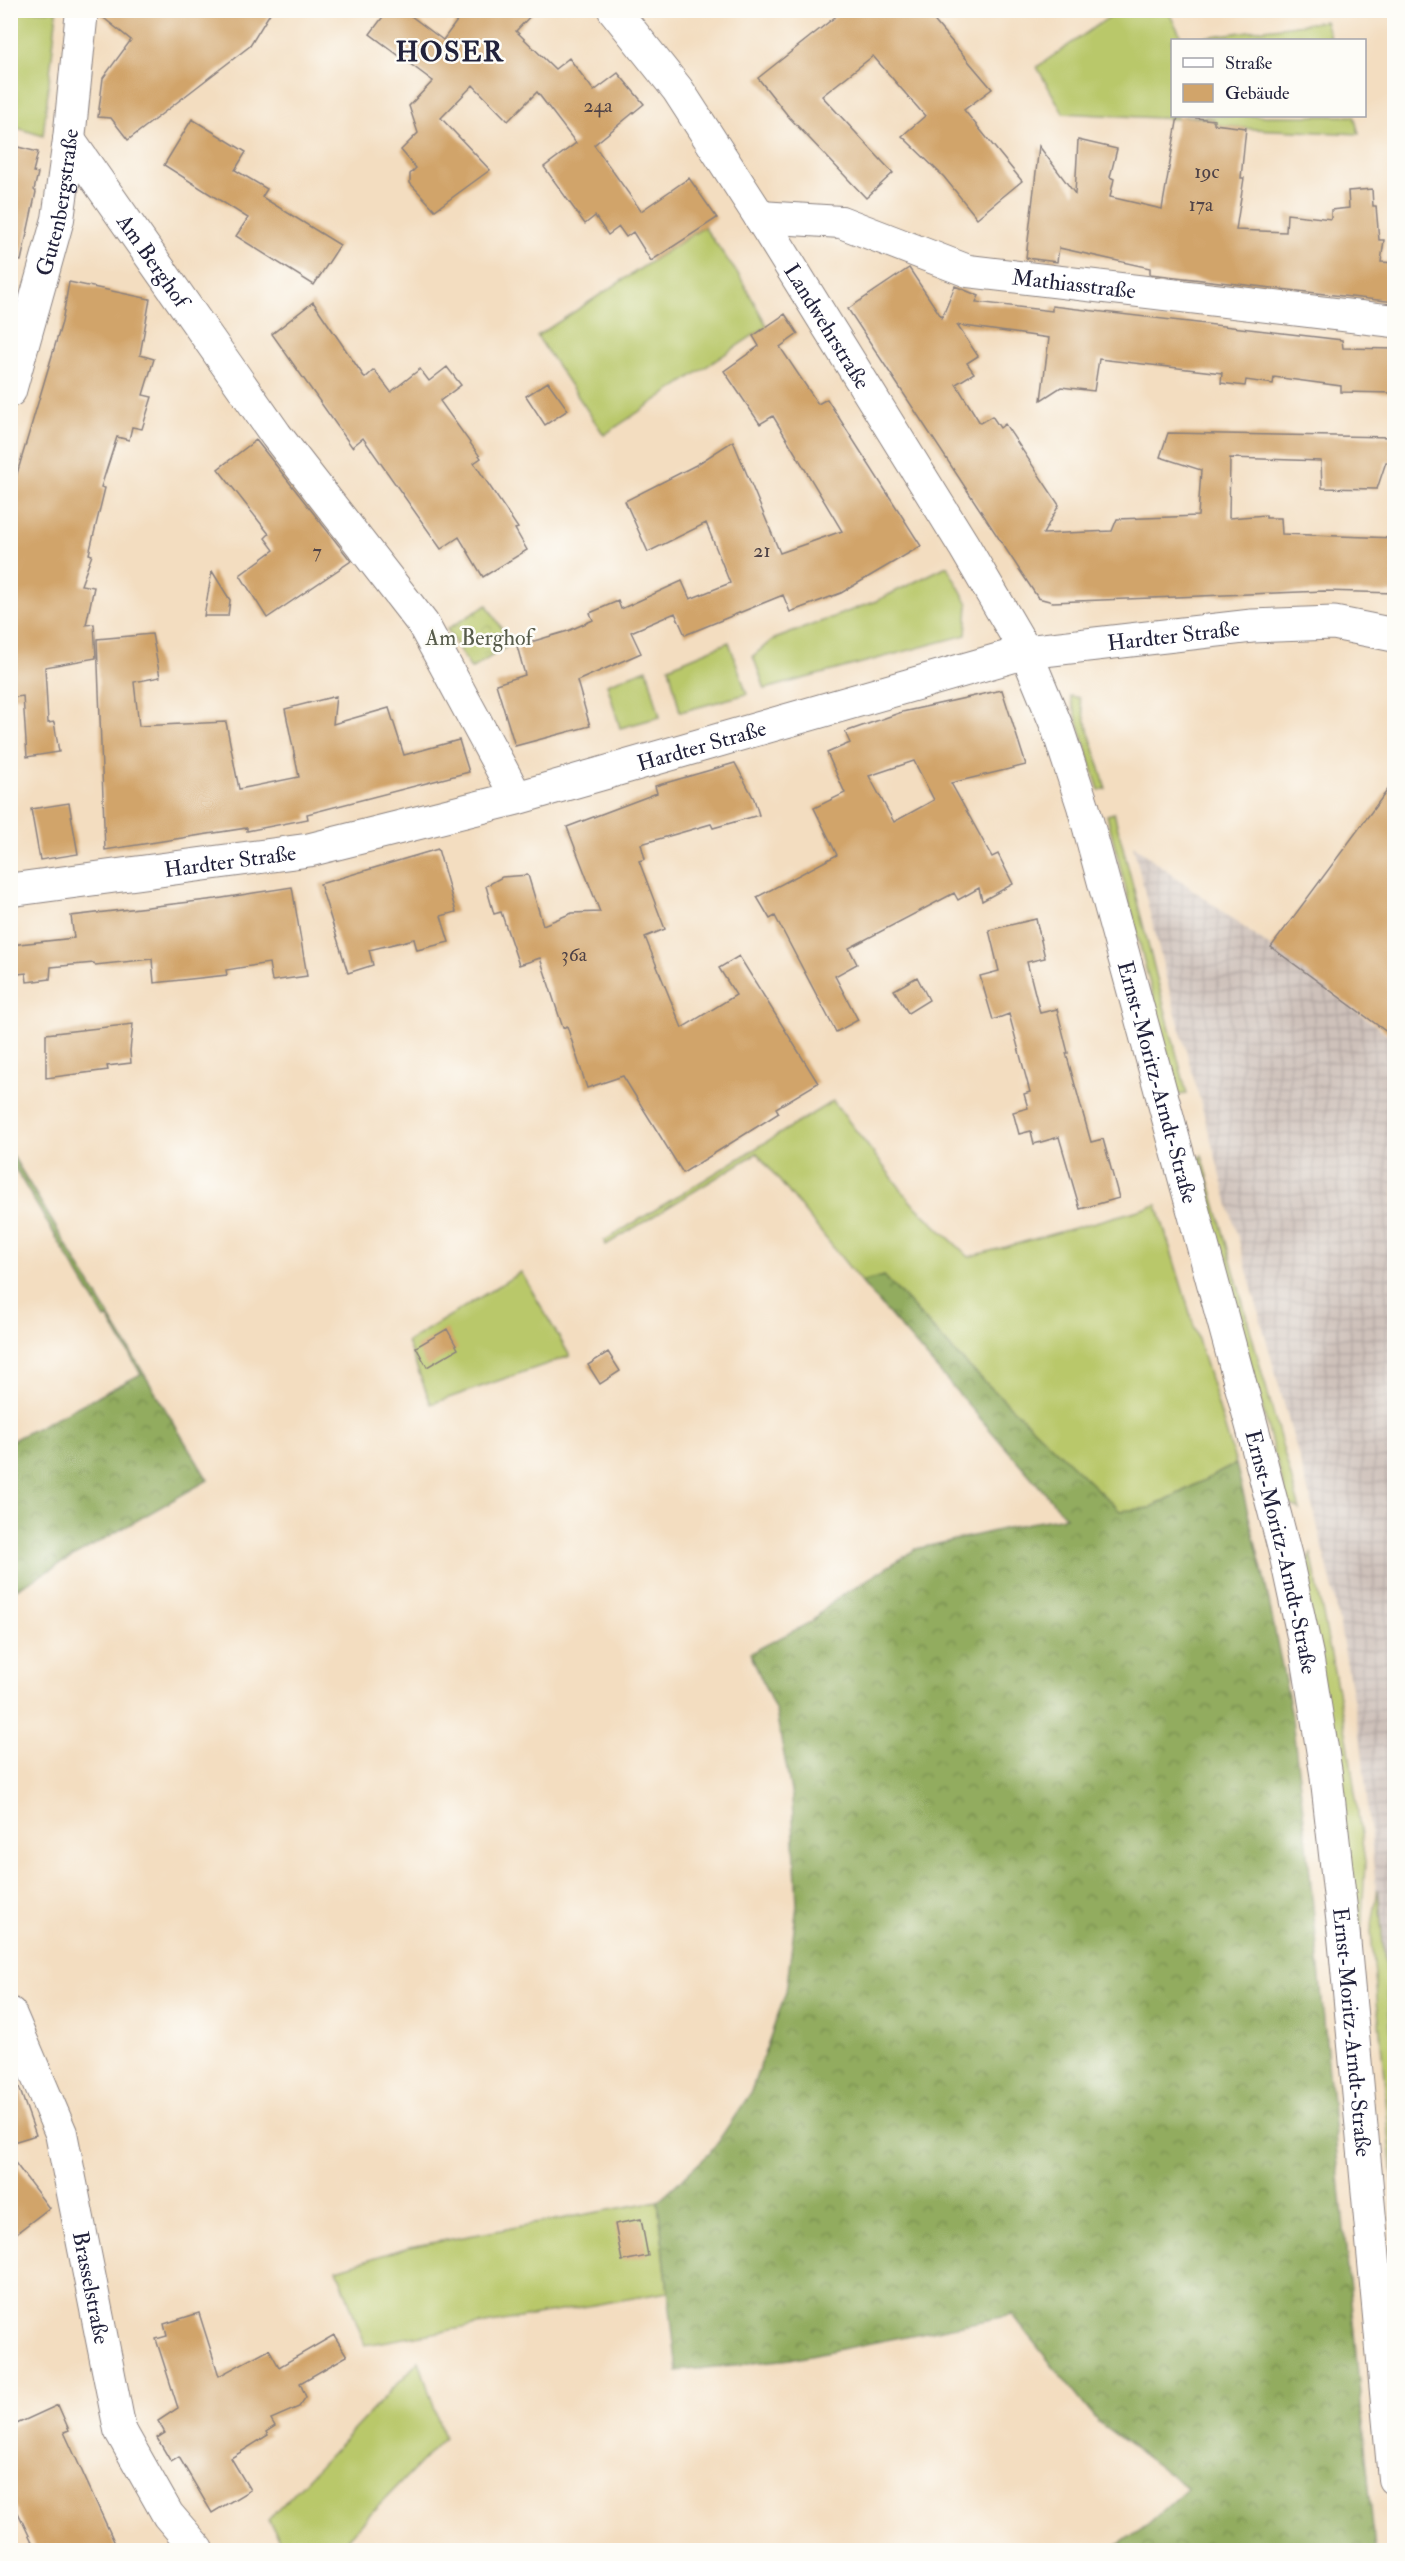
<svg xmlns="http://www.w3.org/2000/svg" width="1405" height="2561" viewBox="0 0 1405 2561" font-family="'IM FELL Double Pica',serif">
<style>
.industrial{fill:url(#industrial-grid)}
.grass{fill:#b9c86a;stroke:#6e7552;stroke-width:1.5}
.forest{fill:url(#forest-crowns);stroke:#5a674c;stroke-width:1.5}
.park{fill:url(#park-crowns);stroke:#6e7552;stroke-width:1.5}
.building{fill:#d1a46a;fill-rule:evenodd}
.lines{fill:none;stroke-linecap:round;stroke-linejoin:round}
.minor-casing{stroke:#8a807e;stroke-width:34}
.secondary-casing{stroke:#8a807e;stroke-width:35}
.minor{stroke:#fff;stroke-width:32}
.secondary{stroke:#fff;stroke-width:33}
.labels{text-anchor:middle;stroke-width:5;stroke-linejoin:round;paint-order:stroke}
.number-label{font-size:20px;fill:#4e4247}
.street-label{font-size:22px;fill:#22223b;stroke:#fdfcf7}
.park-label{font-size:22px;fill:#575c4b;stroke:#fdfcf7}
.district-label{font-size:28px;font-weight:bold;letter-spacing:1.5px;fill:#22223b;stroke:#fdfcf7}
</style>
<defs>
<pattern id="industrial-grid" width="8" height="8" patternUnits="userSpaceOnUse" patternTransform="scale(1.5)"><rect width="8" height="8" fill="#cec1ba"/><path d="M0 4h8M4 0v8" fill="none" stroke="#b1a6a1"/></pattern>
<pattern id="forest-crowns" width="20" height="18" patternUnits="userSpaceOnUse" patternTransform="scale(1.5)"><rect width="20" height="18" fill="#92ac5e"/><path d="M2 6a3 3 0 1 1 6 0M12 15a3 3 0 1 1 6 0" fill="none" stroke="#778c4f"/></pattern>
<pattern id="park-crowns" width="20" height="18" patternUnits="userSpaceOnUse" patternTransform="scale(1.5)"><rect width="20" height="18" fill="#b9c86a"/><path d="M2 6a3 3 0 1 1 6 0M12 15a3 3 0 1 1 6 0" fill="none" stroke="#9fac5d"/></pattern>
</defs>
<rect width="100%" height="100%" fill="#fdfcf7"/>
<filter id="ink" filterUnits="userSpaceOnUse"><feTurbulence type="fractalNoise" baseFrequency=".0167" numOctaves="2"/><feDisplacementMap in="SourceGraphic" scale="12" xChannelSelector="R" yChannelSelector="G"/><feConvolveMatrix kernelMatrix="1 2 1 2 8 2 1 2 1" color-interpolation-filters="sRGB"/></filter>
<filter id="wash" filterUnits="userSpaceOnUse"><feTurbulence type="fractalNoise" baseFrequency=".008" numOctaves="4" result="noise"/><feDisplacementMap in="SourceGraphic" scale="24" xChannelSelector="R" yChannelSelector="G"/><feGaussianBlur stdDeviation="1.35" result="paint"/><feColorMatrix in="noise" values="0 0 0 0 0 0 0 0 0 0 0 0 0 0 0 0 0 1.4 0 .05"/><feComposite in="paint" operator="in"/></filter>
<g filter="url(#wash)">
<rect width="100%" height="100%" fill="#f3ddc0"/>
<!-- industrial -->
<path class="industrial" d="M 1133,845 L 1394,1039 L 1394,2065 L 1361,1741 L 1333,1590 L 1315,1516 L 1168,985 Z"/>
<!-- grass -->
<path class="grass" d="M 11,10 L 57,11 L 43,136 L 11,126 Z
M 1118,11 L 1168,11 L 1183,40 L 1325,21 L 1331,40 L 1172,40 L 1172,116 L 1178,116 L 1177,119 L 1063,113 L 1037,67 Z
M 1181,116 L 1354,116 L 1359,134 L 1252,129 L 1214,124 L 1214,119 Z
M 704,227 L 740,277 L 767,326 L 604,435 L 537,336 Z
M 947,566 L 968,604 L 966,635 L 765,689 L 753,656 L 772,640 L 876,601 Z
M 729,642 L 747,694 L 680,712 L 669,667 Z
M 647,669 L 660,717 L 620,728 L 607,684 Z
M 1070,696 L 1079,698 L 1106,789 L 1099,790 Z
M 1114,813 L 1187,1094 L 1178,1095 L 1107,815 Z
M 833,1101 L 911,1202 L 969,1257 L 1157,1205 L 1236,1464 L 1150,1508 L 1120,1512 L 959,1357 L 884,1276 L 861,1282 L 757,1153 L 606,1245 L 604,1241 Z
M 1202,1155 L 1300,1510 L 1288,1503 L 1196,1162 Z
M 521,1272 L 570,1356 L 431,1404 L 407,1342 Z
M 1311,1553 L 1348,1743 L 1365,1863 L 1360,1953 L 1304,1569 Z
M 1378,1889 L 1394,2065 L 1394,2189 L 1371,1931 Z
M 658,2201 L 668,2292 L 365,2345 L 337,2269 L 409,2247 Z
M 419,2361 L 444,2438 L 336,2550 L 286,2550 L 268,2520 Z"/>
<!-- forest -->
<path class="forest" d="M 11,1153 L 208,1480 L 11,1592 L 11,1441 L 141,1374 L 108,1318 L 105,1319 L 11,1162 Z
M 884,1276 L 959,1357 L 1120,1511 L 1150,1508 L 1236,1464 L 1265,1582 L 1291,1711 L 1307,1844 L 1375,2550 L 1111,2550 L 1149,2523 L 1188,2488 L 1097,2421 L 1012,2315 L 790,2359 L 677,2371 L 658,2201 L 710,2153 L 750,2094 L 786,1992 L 797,1905 L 792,1797 L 776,1712 L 750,1653 L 811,1622 L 833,1601 L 916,1549 L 1029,1523 L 1066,1517 L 861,1282 Z"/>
<!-- park -->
<path class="park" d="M 487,605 L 511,644 L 471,669 L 447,629 Z"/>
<g id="blocks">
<!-- building -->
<path class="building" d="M 100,10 L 272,10 L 250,46 L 128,140 L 111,118 L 98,117 L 103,78 L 131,40 L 100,15 Z
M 388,10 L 403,10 L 443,40 L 465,10 L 536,10 L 516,31 L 555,69 L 569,58 L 594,91 L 618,73 L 644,104 L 594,145 L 641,211 L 689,178 L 717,218 L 651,261 L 633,232 L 626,237 L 619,227 L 608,235 L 595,216 L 585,224 L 544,167 L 576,143 L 537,92 L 508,121 L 473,85 L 441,118 L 490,170 L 435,210 L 410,183 L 410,174 L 416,168 L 401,150 L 418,133 L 409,106 L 433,81 L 370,34 Z
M 844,10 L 925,10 L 992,89 L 964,110 L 1022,181 L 977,218 L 944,177 L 902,136 L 925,116 L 873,56 L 822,96 L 893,173 L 866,198 L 789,117 L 758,78 Z
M 1178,116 L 1214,120 L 1214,124 L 1246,128 L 1241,178 L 1244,178 L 1236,230 L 1286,232 L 1287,214 L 1331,219 L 1331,210 L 1349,208 L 1348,191 L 1372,189 L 1373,206 L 1376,206 L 1379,240 L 1384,240 L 1381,262 L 1395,263 L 1395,302 L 1150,274 L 1150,268 L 1059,248 L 1057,262 L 1026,258 L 1039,146 L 1075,194 L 1078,140 L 1117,149 L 1110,177 L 1114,179 L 1110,197 L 1162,209 Z
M 192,119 L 246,152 L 235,170 L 267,189 L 262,197 L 340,245 L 314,285 L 236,236 L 248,218 L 164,165 Z
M 10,145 L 38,152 L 33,172 L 38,173 L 34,190 L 36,192 L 21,261 L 10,260 Z
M 909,268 L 942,318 L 955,286 L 979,296 L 976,302 L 1052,311 L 1052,306 L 1342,340 L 1343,348 L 1395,349 L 1395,393 L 1341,392 L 1341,386 L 1274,377 L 1273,384 L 1246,380 L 1245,386 L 1221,383 L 1222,373 L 1099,359 L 1094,391 L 1061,387 L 1041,400 L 1049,338 L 957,325 L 978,356 L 967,363 L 974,373 L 956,384 L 980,423 L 992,416 L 1000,428 L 1005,424 L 1059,505 L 1043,534 L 1112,531 L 1117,519 L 1198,516 L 1201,470 L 1160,457 L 1168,433 L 1393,437 L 1392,462 L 1386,462 L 1377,489 L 1322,488 L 1321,461 L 1230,458 L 1229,518 L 1266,515 L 1266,518 L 1281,518 L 1282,534 L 1395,538 L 1395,593 L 1324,591 L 1053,602 L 1038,598 L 848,309 Z
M 69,282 L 150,299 L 140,355 L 154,359 L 143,395 L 152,397 L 142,429 L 132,427 L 129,440 L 117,437 L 101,487 L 105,488 L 89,554 L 92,555 L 81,585 L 94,587 L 86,625 L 94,624 L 96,658 L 45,667 L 48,723 L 54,722 L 59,752 L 27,757 L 23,696 L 10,698 L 10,497 L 62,322 Z
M 313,302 L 365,378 L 374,370 L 391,392 L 420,369 L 429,381 L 447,367 L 461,385 L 440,401 L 481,458 L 474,463 L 518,528 L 515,529 L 527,550 L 483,577 L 459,537 L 441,549 L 363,438 L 352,447 L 272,334 Z
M 785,314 L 798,334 L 780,347 L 818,404 L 827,399 L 921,546 L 841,593 L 790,612 L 783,595 L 685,635 L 675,613 L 631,632 L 641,653 L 577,681 L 590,726 L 515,746 L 496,684 L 525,675 L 517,646 L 568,631 L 593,620 L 590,613 L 618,601 L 621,609 L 682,581 L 690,599 L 730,583 L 706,523 L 648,552 L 625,501 L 696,465 L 733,441 L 780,553 L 842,531 L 773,416 L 760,424 L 724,371 L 759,346 L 753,336 Z
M 548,382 L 568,410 L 545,425 L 526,396 Z
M 256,440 L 351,561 L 267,618 L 240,575 L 274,550 L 265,538 L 269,534 L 218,469 Z
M 212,571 L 230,600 L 228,616 L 204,616 Z
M 152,634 L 160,677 L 134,682 L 139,726 L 226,722 L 239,789 L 299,777 L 285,709 L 336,696 L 333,724 L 389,708 L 404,755 L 459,740 L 469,772 L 307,814 L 308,819 L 247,831 L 247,828 L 105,850 L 97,639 Z
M 1002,690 L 1026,765 L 951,783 L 992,857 L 998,854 L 1013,884 L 982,901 L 979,888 L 958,900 L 954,893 L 849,948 L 857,964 L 835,976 L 858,1020 L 836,1032 L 775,916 L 770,919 L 757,897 L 837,855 L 814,808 L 845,793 L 827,753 L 850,743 L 845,732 L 902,712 ZM 914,761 L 934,800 L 894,822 L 869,776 Z
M 735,763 L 754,799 L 759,815 L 713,828 L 711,824 L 641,844 L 645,859 L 639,861 L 665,929 L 645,937 L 682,1028 L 736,995 L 719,968 L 739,956 L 818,1083 L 776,1108 L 779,1113 L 683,1173 L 623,1076 L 587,1088 L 567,1026 L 563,1028 L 540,958 L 519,965 L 501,912 L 494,914 L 486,886 L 502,877 L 528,875 L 543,925 L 572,913 L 600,912 L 567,827 L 657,793 L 655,786 Z
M 1395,780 L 1395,1038 L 1271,947 Z
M 69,803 L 78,854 L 40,860 L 31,809 Z
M 438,849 L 456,912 L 441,916 L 449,942 L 417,950 L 414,939 L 369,950 L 373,965 L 348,973 L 320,884 Z
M 292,887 L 307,976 L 272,981 L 269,963 L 226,970 L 227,975 L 154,983 L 152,959 L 95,965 L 94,963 L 51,967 L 50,979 L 27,982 L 26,973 L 10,975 L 10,945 L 74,938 L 71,916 L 216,899 Z
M 1036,919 L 1045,958 L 1027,962 L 1040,1013 L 1057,1009 L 1068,1053 L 1066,1053 L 1091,1142 L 1103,1139 L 1119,1198 L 1080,1209 L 1059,1137 L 1034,1144 L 1031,1131 L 1019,1134 L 1013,1112 L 1028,1108 L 1024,1094 L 1030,1092 L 1009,1014 L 993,1020 L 980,976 L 999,971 L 989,930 Z
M 917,977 L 929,1000 L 908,1013 L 894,990 Z
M 133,1024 L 130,1051 L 131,1063 L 107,1066 L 108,1070 L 46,1078 L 46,1034 Z
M 447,1329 L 458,1349 L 427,1367 L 416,1347 Z
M 608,1352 L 620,1371 L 600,1384 L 588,1365 Z
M 14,2073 L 36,2135 L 10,2143 L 10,2074 Z
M 10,2156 L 49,2208 L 10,2238 Z
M 641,2219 L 648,2256 L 622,2261 L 615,2224 Z
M 199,2313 L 219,2376 L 269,2349 L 279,2367 L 334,2335 L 347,2356 L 300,2383 L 306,2397 L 299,2407 L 271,2419 L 275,2426 L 266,2432 L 268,2435 L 231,2458 L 250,2490 L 212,2513 L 179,2457 L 171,2462 L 157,2438 L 165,2433 L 158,2421 L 178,2408 L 156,2339 L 167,2336 L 164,2324 Z
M 58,2405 L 69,2430 L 64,2432 L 118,2550 L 36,2550 L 10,2496 L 10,2427 Z"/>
</g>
</g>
<g filter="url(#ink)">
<use href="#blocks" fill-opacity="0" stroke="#8a807e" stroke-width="1.5"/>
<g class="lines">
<defs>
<g id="minor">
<path id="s1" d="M 614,10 L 678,90 L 760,217 L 964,546 L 1026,652 L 1057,727 L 1083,806 L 1254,1434 L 1286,1557 L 1307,1655 L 1326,1773 L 1343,1926 L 1394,2479"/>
<path id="s2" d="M 69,140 L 276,435 L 423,624 L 517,798"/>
<path id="s3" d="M 760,217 L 841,222 L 968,271 L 1394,321"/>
<path id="s4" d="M 10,391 L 58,219 L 69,140 L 82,10"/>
<path id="s5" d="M 10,2013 L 61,2133 L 120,2430 L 168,2515 L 198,2550"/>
</g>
<g id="secondary">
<path id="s6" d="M 10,890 L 309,850 L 517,798 L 1026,652 L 1252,626 L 1334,623 L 1394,635"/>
</g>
</defs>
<!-- minor casing -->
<use href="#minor" class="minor-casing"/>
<!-- secondary casing -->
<use href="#secondary" class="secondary-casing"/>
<!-- minor -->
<use href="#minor" class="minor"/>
<!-- secondary -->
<use href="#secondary" class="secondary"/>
</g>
</g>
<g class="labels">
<!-- number labels -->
<g class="number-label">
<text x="598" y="112">24a</text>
<text x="1207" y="178">19c</text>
<text x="1201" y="211">17a</text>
<text x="762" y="557">21</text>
<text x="317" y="558">7</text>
<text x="574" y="961">36a</text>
</g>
<!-- street labels -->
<g class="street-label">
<text dy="8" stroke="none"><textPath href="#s4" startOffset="195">Gutenbergstraße</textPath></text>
<text dy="8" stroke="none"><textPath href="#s2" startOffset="147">Am Berghof</textPath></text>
<text dy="8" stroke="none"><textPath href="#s3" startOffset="324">Mathiasstraße</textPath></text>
<text dy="8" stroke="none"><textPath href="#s1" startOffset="382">Landwehrstraße</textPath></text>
<text dy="8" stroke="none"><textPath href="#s6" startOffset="1194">Hardter Straße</textPath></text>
<text dy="8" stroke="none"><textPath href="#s6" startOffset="708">Hardter Straße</textPath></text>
<text dy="8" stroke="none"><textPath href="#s6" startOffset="222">Hardter Straße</textPath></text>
<text dy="8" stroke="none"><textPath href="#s1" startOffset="1214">Ernst-Moritz-Arndt-Straße</textPath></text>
<text dy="8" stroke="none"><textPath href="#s1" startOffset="1700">Ernst-Moritz-Arndt-Straße</textPath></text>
<text dy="8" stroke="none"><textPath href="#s1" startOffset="2186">Ernst-Moritz-Arndt-Straße</textPath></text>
<text dy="8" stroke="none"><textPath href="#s5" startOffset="288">Brasselstraße</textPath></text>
</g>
<!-- park labels -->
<g class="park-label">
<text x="479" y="645">Am Berghof</text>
</g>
<!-- district labels -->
<g class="district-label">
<text x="450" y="61">HOSER</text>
</g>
</g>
<!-- margin -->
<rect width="1405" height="2561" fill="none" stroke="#fdfcf7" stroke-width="36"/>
<!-- legend -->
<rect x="1171" y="39" width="195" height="78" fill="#fdfcf7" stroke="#a5a5ac" stroke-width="1.5"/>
<rect x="1183" y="58" width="30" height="9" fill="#ffffff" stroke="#a5a5ac" stroke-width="1.5"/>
<text x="1225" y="69" font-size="18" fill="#22223b">Straße</text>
<rect x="1183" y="84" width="30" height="18" fill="#d1a46a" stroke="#a5a5ac" stroke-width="1.5"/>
<text x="1225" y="99" font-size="18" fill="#22223b">Gebäude</text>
</svg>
